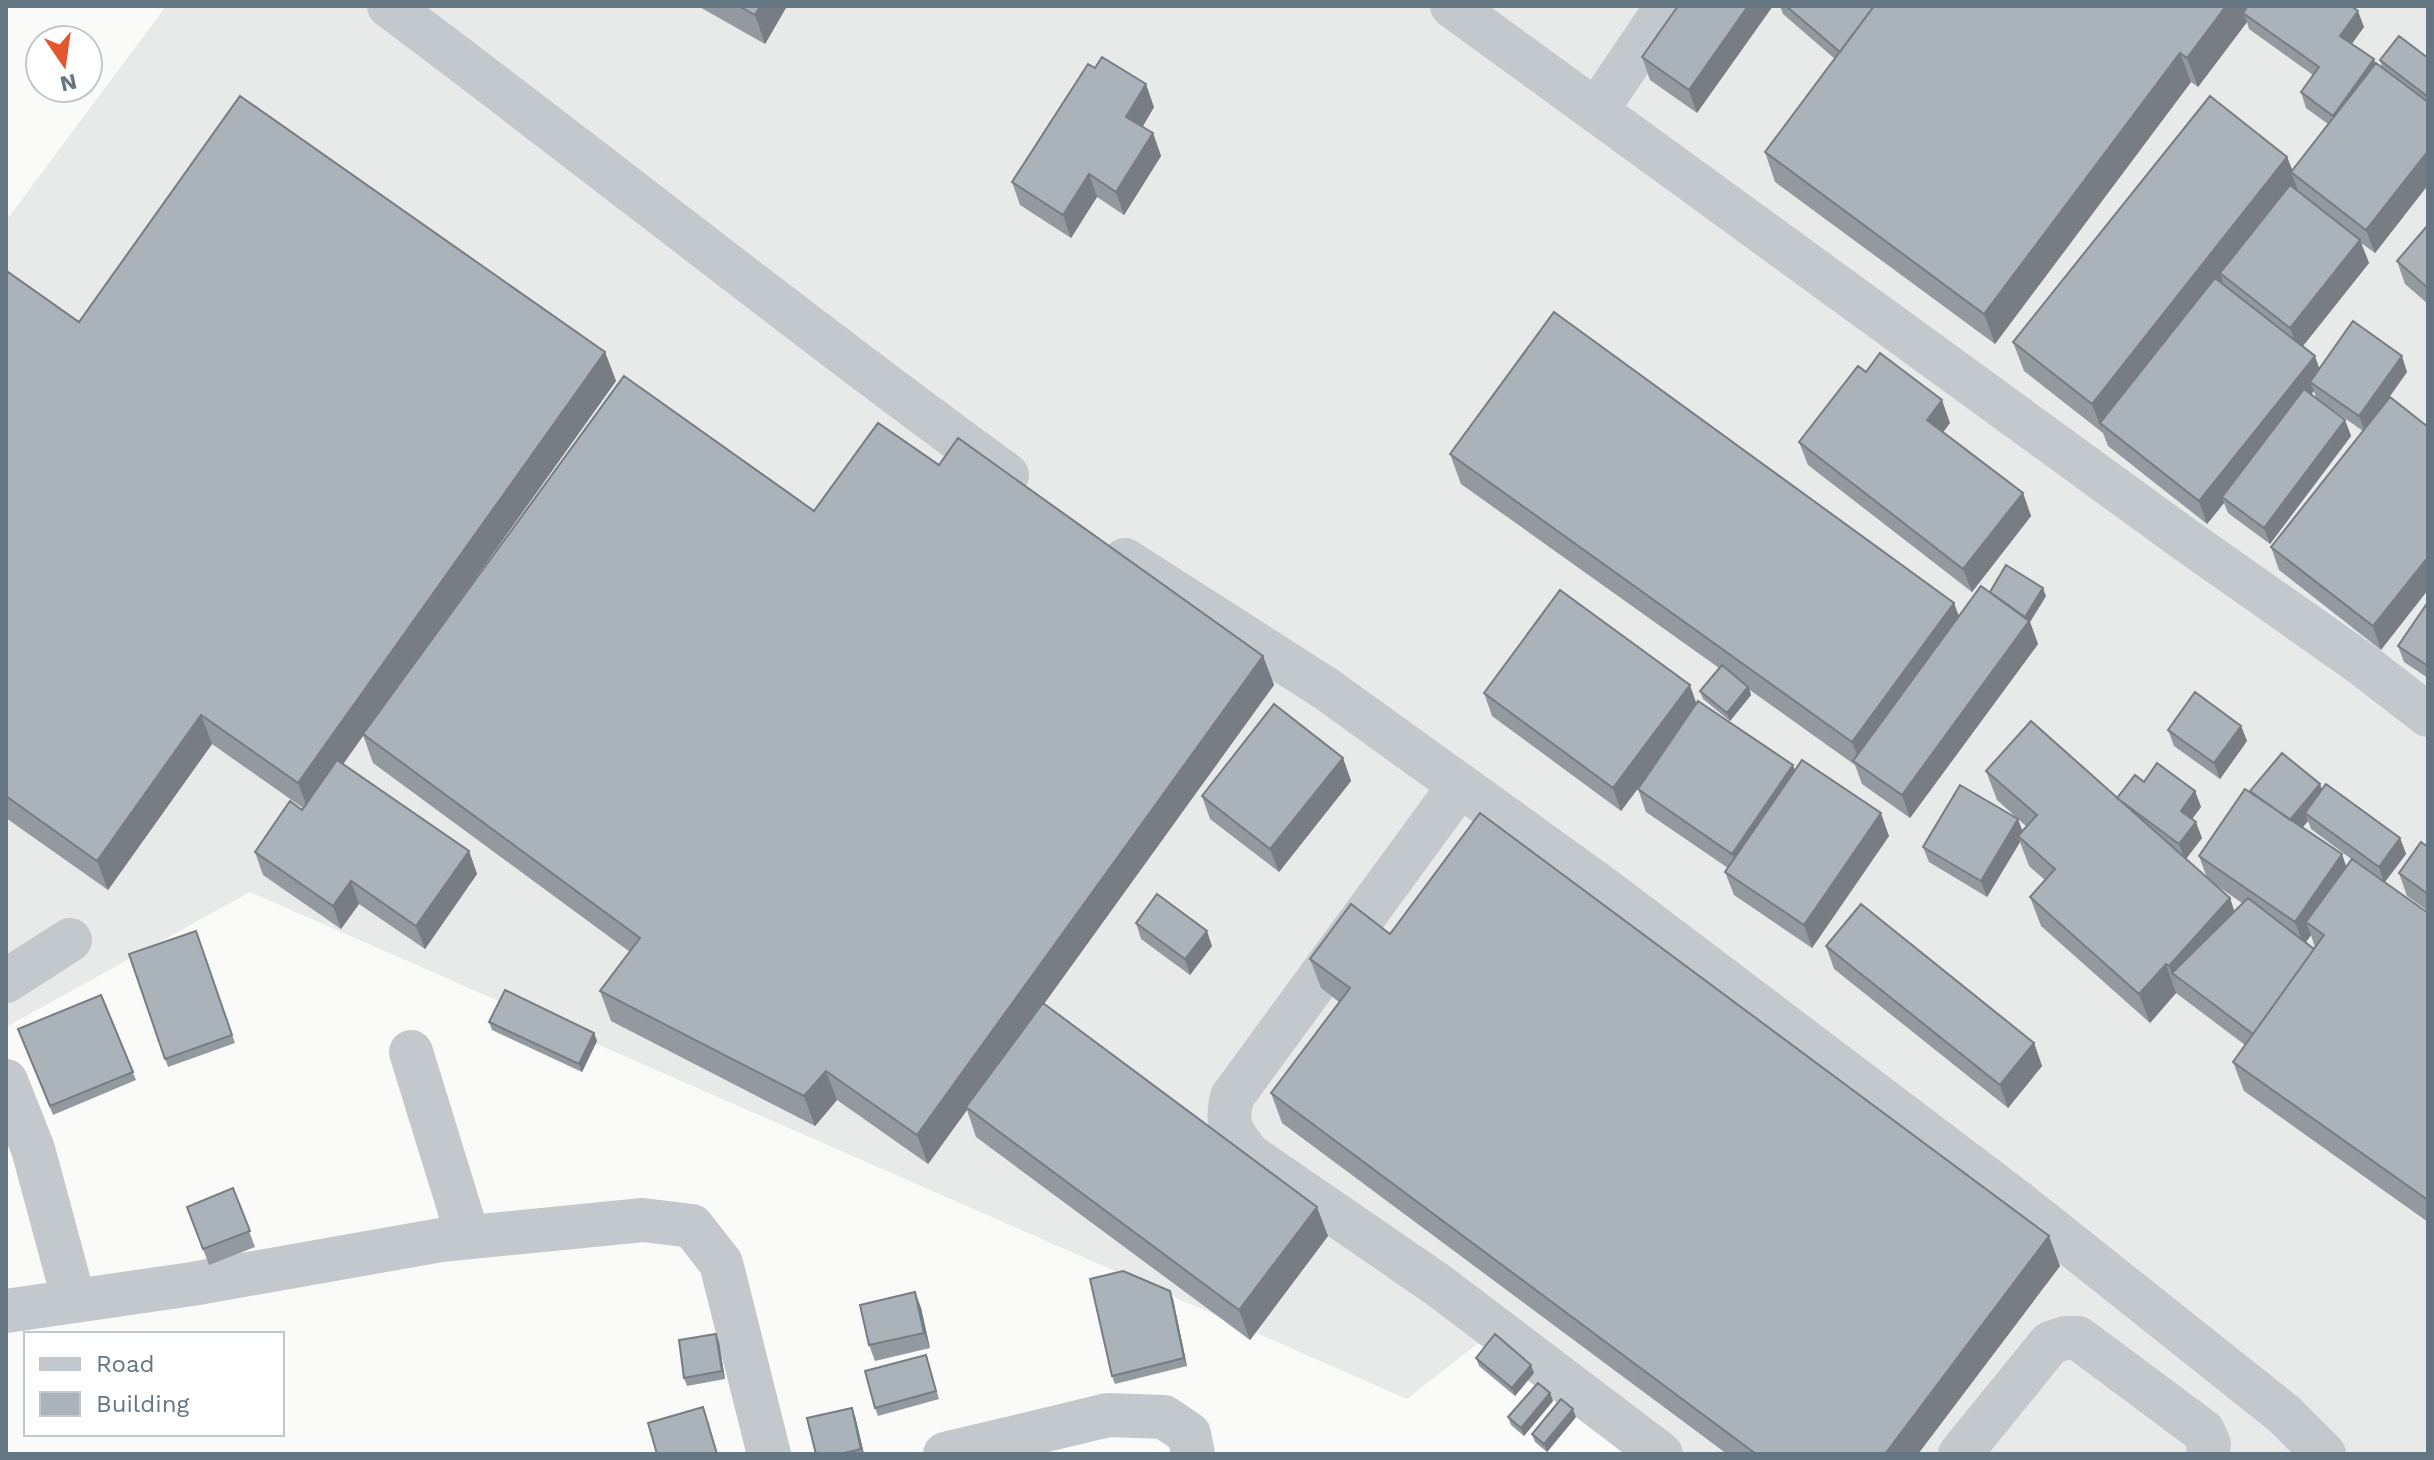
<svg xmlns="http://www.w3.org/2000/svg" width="2434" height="1460" viewBox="0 0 2434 1460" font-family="'Work Sans',sans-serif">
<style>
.built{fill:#e8e9e9}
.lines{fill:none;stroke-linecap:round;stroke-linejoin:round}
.minor{stroke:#c3c8cc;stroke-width:44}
.wall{fill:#929a9f;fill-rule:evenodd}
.shaded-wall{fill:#777d82}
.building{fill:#aab3b9;stroke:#777d82;stroke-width:2}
</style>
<rect width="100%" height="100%" fill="#fafaf8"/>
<!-- built -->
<path class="built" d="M 166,6 L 2428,6 L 2428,1454 L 1686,1454 L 1505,1322 L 1407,1399 L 250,892 L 6,1027 L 6,221 Z"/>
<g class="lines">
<!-- minor -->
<path class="minor" d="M 389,6 C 596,161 798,323 1007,475
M 1452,6 L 2183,538 L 2362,664 L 2428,715
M 1596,111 L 1667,6
M 1125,560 L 1325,688 L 1600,886 L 2015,1200 L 2284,1414 L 2324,1454
M 1460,785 L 1232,1097 C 1225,1126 1232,1134 1249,1155 L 1438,1285 L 1661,1454
M 6,981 L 70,940
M 411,1052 L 468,1237
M 6,1081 L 33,1149 L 74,1301
M 6,1311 L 192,1284 L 441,1240 L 643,1220 L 692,1226 L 721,1263 L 769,1454
M 945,1454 L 1108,1415 L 1164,1417 L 1189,1434 L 1193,1454
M 1960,1454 L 2050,1343 L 2065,1338 L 2078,1338 L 2203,1431 L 2209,1444 L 2208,1454"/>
</g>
<!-- wall -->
<path class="wall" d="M 698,6 L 787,6 L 765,44 Z
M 1678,6 L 1697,113 L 1650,80 L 1642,57 Z
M 1780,6 L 2351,6 L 2364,27 L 2352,44 L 2375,64 L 2382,67 L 2380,60 L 2428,58 L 2428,185 L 2375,253 L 2361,243 L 2369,263 L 2302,347 L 2319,369 L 2407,372 L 2386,401 L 2381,650 L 2279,570 L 2271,547 L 2363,431 L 2316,398 L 2314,391 L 2311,394 L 2345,420 L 2351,436 L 2270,544 L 2228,513 L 2224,503 L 2207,524 L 2108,446 L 2103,433 L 2024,371 L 2013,342 L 2287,157 L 2292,170 L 2328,124 L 2306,108 L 2301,92 L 2313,75 L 2249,29 L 2247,22 L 2198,87 L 2191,82 L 1995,344 L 1775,182 L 1765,152 L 1835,59 L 1783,14 Z
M 1095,68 L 1154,107 L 1142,127 L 1153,133 L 1161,156 L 1124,215 L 1097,197 L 1071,238 L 1020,205 L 1012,182 Z
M 2428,225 L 2428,304 L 2405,284 L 2397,261 Z
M 6,276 L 79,322 L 605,352 L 616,381 L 424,650 L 814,511 L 939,465 L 1263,656 L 1274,685 L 1044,1004 L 1328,1236 L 1250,1340 L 976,1137 L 967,1110 L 928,1164 L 837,1100 L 815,1126 L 611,1021 L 600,991 L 630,952 L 373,763 L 363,735 L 343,764 L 469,851 L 477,874 L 425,949 L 359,904 L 341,929 L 263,875 L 255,852 L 303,808 L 212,744 L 108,890 L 6,818 Z
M 1866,372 L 1950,423 L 1943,432 L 2023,493 L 2031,516 L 1972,592 L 1808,465 L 1799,442 Z
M 1450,454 L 1959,616 L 1990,592 L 2046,596 L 2030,622 L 2038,644 L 1910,818 L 1862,784 L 1855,765 L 1750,690 L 1751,695 L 1730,721 L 1703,699 L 1700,691 L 1719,668 L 1461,484 Z
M 2428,602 L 2428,678 L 2404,662 L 2398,646 Z
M 1484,693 L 1696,704 L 1889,836 L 1812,948 L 1734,895 L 1725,872 L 1728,868 L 1646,812 L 1638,789 L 1640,786 L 1621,811 L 1492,716 Z
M 2241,726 L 2247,741 L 2220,779 L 2174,746 L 2168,730 Z
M 1343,758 L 1351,781 L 1279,872 L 1210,819 L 1202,796 Z
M 1986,771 L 2117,798 L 2144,782 L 2195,791 L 2201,807 L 2192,819 L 2202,838 L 2186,859 L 2207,878 L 2199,856 L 2251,793 L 2320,784 L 2322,790 L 2400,838 L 2406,854 L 2385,882 L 2428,913 L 2428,1222 L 2244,1091 L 2233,1062 L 2245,1045 L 2176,993 L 2150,1023 L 2041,926 L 2030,897 L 2045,880 L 2029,866 L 2020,842 L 1987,897 L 1929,862 L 1923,847 L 2023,831 L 2027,827 L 1997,800 ZM 2308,821 L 2311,829 L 2354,861 L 2346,867 L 2342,854 L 2302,828 ZM 2213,883 L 2242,903 L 2234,911 L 2230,898 ZM 2311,935 L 2315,948 L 2314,949 L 2305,943 Z
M 2428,847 L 2428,911 L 2407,896 L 2399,873 Z
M 1136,923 L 1212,946 L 1190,975 L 1141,939 Z
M 196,931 L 235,1043 L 168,1067 L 129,954 Z
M 1390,934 L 2060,1266 L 1918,1454 L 1727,1454 L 1282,1123 L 1271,1093 L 1339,1002 L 1321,988 L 1310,959 Z
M 1826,946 L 2034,1043 L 2042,1066 L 2008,1108 L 1834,969 Z
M 101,995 L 136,1080 L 53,1115 L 18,1029 Z
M 489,1022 L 594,1033 L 597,1041 L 582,1072 L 492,1030 Z
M 233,1188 L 255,1247 L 209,1265 L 187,1207 Z
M 915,1292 L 921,1308 L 930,1348 L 875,1361 L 869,1345 Z
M 1173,1299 L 1187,1366 L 1115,1384 L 1112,1376 Z
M 719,1342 L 725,1379 L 687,1386 L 684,1378 Z
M 926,1355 L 939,1399 L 878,1416 L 875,1408 Z
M 1476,1358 L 1534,1373 L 1515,1396 L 1479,1366 Z
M 1550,1393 L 1553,1401 L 1524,1436 L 1511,1425 L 1508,1417 Z
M 855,1416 L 864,1454 L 816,1454 Z
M 1576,1417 L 1547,1452 L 1535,1442 L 1532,1434 Z"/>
<!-- shaded-wall -->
<path class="shaded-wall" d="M 760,6 L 787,6 L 765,44 L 755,15 Z
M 1748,6 L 1773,6 L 1697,113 L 1689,90 Z
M 2226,6 L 2259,6 L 2243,13 L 2247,22 L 2198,87 L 2187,58 Z
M 2358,11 L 2364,27 L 2346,51 L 2340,36 Z
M 2180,53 L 2191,82 L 1995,344 L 1984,314 Z
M 2374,59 L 2379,75 L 2339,132 L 2333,116 Z
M 1146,84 L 1154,107 L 1135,140 L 1126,117 Z
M 1153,133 L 1161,156 L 1124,215 L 1116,192 Z
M 2428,151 L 2428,185 L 2375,253 L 2366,230 Z
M 2287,157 L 2294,174 L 2291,172 L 2297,188 L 2226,277 L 2220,273 L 2223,281 L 2107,428 L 2100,423 L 2103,433 L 2092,404 Z
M 1089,174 L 1097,197 L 1071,238 L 1063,215 Z
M 2360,240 L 2369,263 L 2299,351 L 2290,328 Z
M 605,352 L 616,381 L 309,812 L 298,783 Z
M 2315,356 L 2323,379 L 2310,382 L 2314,391 L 2226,500 L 2222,497 L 2224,503 L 2207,524 L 2199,501 Z
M 2402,356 L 2407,372 L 2365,432 L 2359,416 Z
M 1942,400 L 1950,423 L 1935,443 L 1927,420 Z
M 2345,420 L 2351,436 L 2270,544 L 2264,528 Z
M 2023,493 L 2031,516 L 1972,592 L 1963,569 Z
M 2428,557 L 2428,590 L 2381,650 L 2373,626 Z
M 2043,588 L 2046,596 L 2030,622 L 2038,644 L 1910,818 L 1902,795 L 2025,617 Z
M 1954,603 L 1965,632 L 1862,767 L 1852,742 Z
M 1263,656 L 1274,685 L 968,1109 L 966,1107 L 967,1110 L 928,1164 L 917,1135 Z
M 1690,685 L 1698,708 L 1621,811 L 1613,788 Z
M 1748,687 L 1751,695 L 1730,721 L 1727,713 Z
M 201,715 L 212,744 L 108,890 L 97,861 Z
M 2241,726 L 2247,741 L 2220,779 L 2214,763 Z
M 1343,758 L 1351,781 L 1279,872 L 1270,849 Z
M 1793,765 L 1802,789 L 1741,877 L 1732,854 Z
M 2320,784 L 2325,800 L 2305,813 L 2308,821 L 2294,838 L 2288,822 Z
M 2195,791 L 2201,807 L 2186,827 L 2181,811 Z
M 1881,813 L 1889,836 L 1812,948 L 1804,925 Z
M 2018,819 L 2024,835 L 2018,836 L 2020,842 L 1987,897 L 1981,881 Z
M 2196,822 L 2202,838 L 2185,860 L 2179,844 Z
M 2400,838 L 2406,854 L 2384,883 L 2379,867 Z
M 469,851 L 477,874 L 425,949 L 416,926 Z
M 2342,854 L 2350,878 L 2306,922 L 2311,935 L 2304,945 L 2295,922 Z
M 351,881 L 359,904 L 341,929 L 333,906 Z
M 2230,898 L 2240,928 L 2172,973 L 2179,995 L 2169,966 Z
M 1207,931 L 1212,946 L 1190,975 L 1185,959 Z
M 2166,964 L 2176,993 L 2150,1023 L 2139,994 Z
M 594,1033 L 597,1041 L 582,1072 L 579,1064 Z
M 2034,1043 L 2042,1066 L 2008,1108 L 2000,1085 Z
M 826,1071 L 837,1100 L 815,1126 L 804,1096 Z
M 1317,1207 L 1328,1236 L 1250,1340 L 1239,1310 Z
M 2049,1236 L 2060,1266 L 1918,1454 L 1885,1454 Z
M 1170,1291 L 1173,1299 L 1187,1366 L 1184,1358 Z
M 915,1292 L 921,1308 L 930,1348 L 924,1333 Z
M 716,1334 L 719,1342 L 725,1379 L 722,1371 Z
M 1531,1365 L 1534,1373 L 1515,1396 L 1512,1388 Z
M 1550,1393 L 1553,1401 L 1524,1436 L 1521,1428 Z
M 852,1408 L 855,1416 L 864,1454 L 861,1449 Z
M 1573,1409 L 1576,1417 L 1547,1452 L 1544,1444 Z"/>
<!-- building -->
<path class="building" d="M 739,6 L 760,6 L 755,15 Z
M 1678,6 L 1748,6 L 1689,90 L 1642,57 Z
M 1786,6 L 1874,6 L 1840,52 Z
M 1874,6 L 2226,6 L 2187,58 L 2180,53 L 1984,314 L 1765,152 Z
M 2248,6 L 2351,6 L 2358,11 L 2340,36 L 2374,59 L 2333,116 L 2301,92 L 2319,67 L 2243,13 Z
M 2399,36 L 2428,58 L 2428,97 L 2380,60 Z
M 1102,57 L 1146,84 L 1126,117 L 1153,133 L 1116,192 L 1089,174 L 1063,215 L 1012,182 L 1088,64 L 1095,68 Z
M 2376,63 L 2428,102 L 2428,151 L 2366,230 L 2291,172 Z
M 240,96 L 605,352 L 298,783 L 201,715 L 97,861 L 6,796 L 6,276 L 8,272 L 79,322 Z
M 2210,96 L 2287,157 L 2092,404 L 2013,342 Z
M 2290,185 L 2360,240 L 2290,328 L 2220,273 Z
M 2428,225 L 2428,288 L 2397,261 Z
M 2215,278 L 2315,356 L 2199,501 L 2100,423 Z
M 1554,312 L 1954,603 L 1852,742 L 1450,454 Z
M 2353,321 L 2402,356 L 2359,416 L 2310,382 Z
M 1880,353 L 1942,400 L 1927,420 L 2023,493 L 1963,569 L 1799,442 L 1858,366 L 1866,372 Z
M 624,376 L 814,511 L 878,423 L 939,465 L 958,438 L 1263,656 L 917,1135 L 826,1071 L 804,1096 L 600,991 L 640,938 L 363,734 Z
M 2304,389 L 2345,420 L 2264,528 L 2222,497 Z
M 2390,397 L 2428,427 L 2428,557 L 2373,626 L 2271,547 Z
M 2006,565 L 2043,588 L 2025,617 L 1990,592 Z
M 1981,586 L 2029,621 L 1902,795 L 1853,761 Z
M 1560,590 L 1690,685 L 1613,788 L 1484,693 Z
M 2428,602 L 2428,666 L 2398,646 Z
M 1722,665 L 1748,687 L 1727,713 L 1700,691 Z
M 2195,692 L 2241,726 L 2214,763 L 2168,730 Z
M 1698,701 L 1793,765 L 1732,854 L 1638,789 Z
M 1274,704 L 1343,758 L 1270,849 L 1202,796 Z
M 2031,721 L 2230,898 L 2169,966 L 2166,964 L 2139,994 L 2030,897 L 2055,869 L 2018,836 L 2037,815 L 1986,771 Z
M 2282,753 L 2320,784 L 2290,820 L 2250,791 Z
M 337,760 L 469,851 L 416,926 L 351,881 L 333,906 L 255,852 L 290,801 L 302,810 Z
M 1802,760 L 1881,813 L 1804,925 L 1725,872 Z
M 2157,763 L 2195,791 L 2181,811 L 2196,822 L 2179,844 L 2117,798 L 2135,775 L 2144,782 Z
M 2326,784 L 2400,838 L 2379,867 L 2305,813 Z
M 1960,785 L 2018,819 L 1981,881 L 1923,847 Z
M 2245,789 L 2342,854 L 2295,922 L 2199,856 Z
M 1480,813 L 2049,1236 L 1885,1454 L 1756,1454 L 1271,1093 L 1350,988 L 1310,959 L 1351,904 L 1390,934 Z
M 2421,842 L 2428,847 L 2428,894 L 2399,873 Z
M 2352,859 L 2428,913 L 2428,1200 L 2233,1062 L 2324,935 L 2306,922 Z
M 1157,894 L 1207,931 L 1185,959 L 1136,923 Z
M 2248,898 L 2314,949 L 2253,1034 L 2172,973 Z
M 1861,904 L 2034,1043 L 2000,1085 L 1826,946 Z
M 196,931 L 232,1035 L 165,1059 L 129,954 Z
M 505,990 L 594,1033 L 579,1064 L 489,1022 Z
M 101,995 L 133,1072 L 50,1106 L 18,1029 Z
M 1043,1003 L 1317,1207 L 1239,1310 L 966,1107 Z
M 233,1188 L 250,1231 L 203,1249 L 187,1207 Z
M 1123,1271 L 1170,1291 L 1184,1358 L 1112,1376 L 1090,1279 Z
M 915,1292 L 924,1333 L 869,1345 L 860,1305 Z
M 716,1334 L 722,1371 L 684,1378 L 679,1340 Z
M 1495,1334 L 1531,1365 L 1512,1388 L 1476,1358 Z
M 926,1355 L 936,1391 L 875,1408 L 865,1371 Z
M 1538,1383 L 1550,1393 L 1521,1428 L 1508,1417 Z
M 1561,1399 L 1573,1409 L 1544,1444 L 1532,1434 Z
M 703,1407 L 717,1454 L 657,1454 L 648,1423 Z
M 852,1408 L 861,1449 L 840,1454 L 816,1454 L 807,1418 Z"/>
<!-- border -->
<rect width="2434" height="1460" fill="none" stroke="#657683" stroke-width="16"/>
<!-- legend -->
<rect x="24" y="1332" width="260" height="104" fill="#ffffff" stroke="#c1c8cd" stroke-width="2"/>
<rect x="40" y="1358" width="40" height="12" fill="#c3c8cc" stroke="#c1c8cd" stroke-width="2"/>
<text x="96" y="1372" font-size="24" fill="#657683">Road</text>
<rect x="40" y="1392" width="40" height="24" fill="#aab3b9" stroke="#c1c8cd" stroke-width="2"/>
<text x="96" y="1412" font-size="24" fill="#657683">Building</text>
<!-- north arrow -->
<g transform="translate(64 64) rotate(167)"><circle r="38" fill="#ffffff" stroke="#c1c8cd" stroke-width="2"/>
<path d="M0-6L14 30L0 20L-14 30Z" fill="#e4572e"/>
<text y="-12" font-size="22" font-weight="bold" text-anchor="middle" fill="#657683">N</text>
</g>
</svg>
